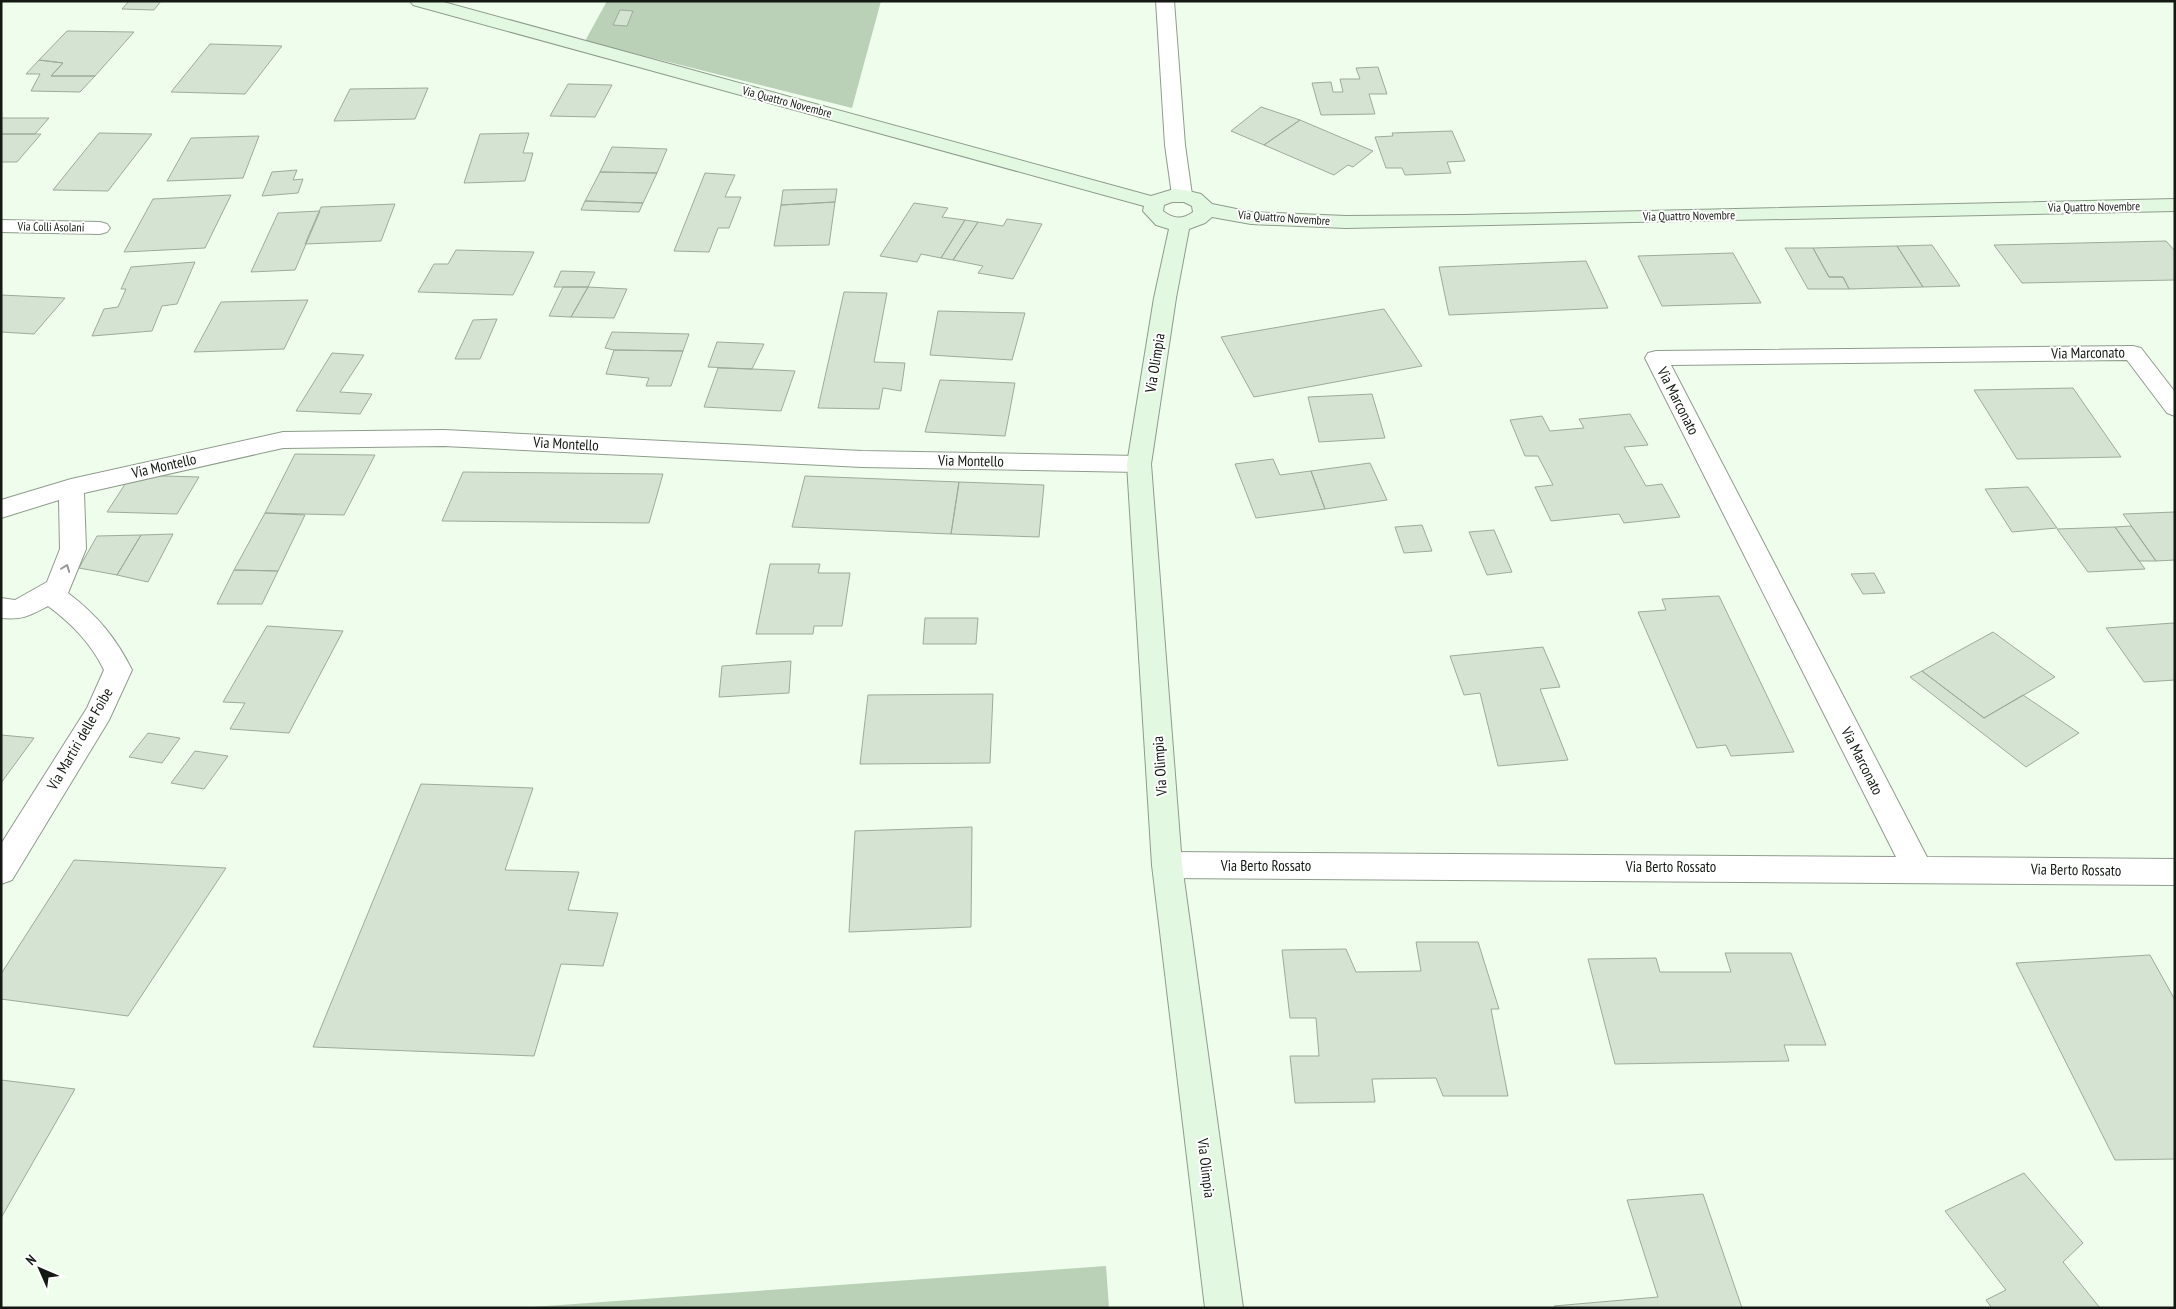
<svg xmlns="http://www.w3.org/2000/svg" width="2176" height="1309" viewBox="0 0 2176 1309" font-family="'PT Sans Narrow',sans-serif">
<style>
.green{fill:#bad1b7}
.building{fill:#d5e3d3;stroke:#9dab9b}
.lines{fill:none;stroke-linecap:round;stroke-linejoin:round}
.street-casing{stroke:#8f9c8d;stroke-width:2}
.secondary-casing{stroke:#8f9c8d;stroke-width:2}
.street{fill:#fff;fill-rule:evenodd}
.secondary{fill:#e3f8e0;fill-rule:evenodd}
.oneway{stroke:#959895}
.labels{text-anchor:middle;stroke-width:4;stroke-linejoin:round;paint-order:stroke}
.far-street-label{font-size:12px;fill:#141913;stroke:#fff}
.street-label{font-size:15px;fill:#141913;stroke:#fff}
</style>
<rect width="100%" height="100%" fill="#eefdec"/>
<!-- green -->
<path class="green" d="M 607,1 L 881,1 L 852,108 L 585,41 Z
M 1106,1266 L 1109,1308 L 518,1308 Z"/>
<!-- building -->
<path class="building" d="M 129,1 L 161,1 L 154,10 L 122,9 Z
M 620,10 L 633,11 L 627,26 L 613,25 Z
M 67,31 L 134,32 L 95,76 L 51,76 L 63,63 L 39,60 Z
M 210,44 L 282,46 L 245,94 L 171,92 Z
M 39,60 L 63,63 L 51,76 L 95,76 L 80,92 L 31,91 L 40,74 L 26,74 Z
M 1378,67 L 1387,94 L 1369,94 L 1375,114 L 1321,115 L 1312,83 L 1331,82 L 1333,92 L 1343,92 L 1340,79 L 1360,79 L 1356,68 Z
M 568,84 L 612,85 L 595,117 L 550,116 Z
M 428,88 L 415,119 L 334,121 L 350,89 Z
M 1261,107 L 1300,120 L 1264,145 L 1231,131 Z
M 1,118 L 49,118 L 35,134 L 1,134 Z
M 1300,120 L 1373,151 L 1353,167 L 1348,165 L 1334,175 L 1264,145 Z
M 1452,131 L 1465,161 L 1447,162 L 1451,173 L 1405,175 L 1402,168 L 1386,168 L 1375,137 L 1393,136 L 1392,133 Z
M 99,133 L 152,134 L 108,191 L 53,190 Z
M 529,133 L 523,153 L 533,153 L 525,181 L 464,183 L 480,134 Z
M 1,134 L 41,134 L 17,162 L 1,162 Z
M 259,136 L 243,178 L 167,181 L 191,138 Z
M 612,147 L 667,149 L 657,173 L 600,172 Z
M 297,170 L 293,180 L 303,179 L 298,193 L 262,196 L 272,172 Z
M 600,172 L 657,173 L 643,203 L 585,201 Z
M 705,173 L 735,175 L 725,197 L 741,197 L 729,228 L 718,228 L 709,252 L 674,251 Z
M 837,189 L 835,202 L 781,205 L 783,190 Z
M 231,195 L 205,248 L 124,252 L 153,199 Z
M 585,201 L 643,203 L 639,212 L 581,210 Z
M 835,202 L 829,245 L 774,246 L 781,205 Z
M 914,203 L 948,208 L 942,217 L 965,220 L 941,258 L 921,254 L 917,262 L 880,256 Z
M 395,204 L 381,241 L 305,244 L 321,207 Z
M 320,211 L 295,270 L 251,272 L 278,213 Z
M 1007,219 L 1042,224 L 1013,279 L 978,273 L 983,266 L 953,260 L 978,222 L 1003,226 Z
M 965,220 L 978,222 L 953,260 L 941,258 Z
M 2166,241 L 2175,251 L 2175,280 L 2022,283 L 1994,245 Z
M 1932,245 L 1960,286 L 1923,287 L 1897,246 Z
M 1897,246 L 1923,287 L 1849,289 L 1843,277 L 1829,277 L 1813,248 Z
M 1785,248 L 1813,248 L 1829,277 L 1843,277 L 1849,289 L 1808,289 Z
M 456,250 L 534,252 L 513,295 L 418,292 L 434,264 L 448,264 Z
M 1733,253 L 1761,303 L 1662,306 L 1638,256 Z
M 1586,261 L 1608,308 L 1449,315 L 1439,267 Z
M 195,262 L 177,304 L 162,306 L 152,331 L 92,336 L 104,309 L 118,307 L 126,289 L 121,289 L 131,267 Z
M 561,271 L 595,272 L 588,287 L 554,287 Z
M 563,287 L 588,287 L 571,317 L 549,316 Z
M 588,287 L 627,289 L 614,318 L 571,317 Z
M 844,292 L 887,293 L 874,362 L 905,363 L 901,391 L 883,388 L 879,409 L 818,408 Z
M 1,295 L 65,298 L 34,334 L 1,332 Z
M 308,300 L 284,349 L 194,352 L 221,302 Z
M 1384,309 L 1422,366 L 1254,397 L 1221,337 Z
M 938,311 L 1025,313 L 1012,360 L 930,355 Z
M 497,319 L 480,359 L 455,359 L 473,320 Z
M 612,332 L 689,334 L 683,351 L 614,350 L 605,348 Z
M 717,342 L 764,344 L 752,369 L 708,367 Z
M 614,350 L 683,351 L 671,386 L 646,386 L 649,378 L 606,374 Z
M 332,353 L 364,355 L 340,392 L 372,394 L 360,414 L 296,411 Z
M 718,368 L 752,369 L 795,371 L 781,411 L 704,407 Z
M 940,380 L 1015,383 L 1005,436 L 925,432 Z
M 2073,388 L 2121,457 L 2017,459 L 1974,390 Z
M 1372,394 L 1385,438 L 1319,442 L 1308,397 Z
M 1630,414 L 1648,445 L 1624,447 L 1646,486 L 1662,484 L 1680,517 L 1624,523 L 1619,514 L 1551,521 L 1535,487 L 1553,485 L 1538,456 L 1525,456 L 1510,420 L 1542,416 L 1550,431 L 1584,428 L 1579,419 Z
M 295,454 L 375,455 L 344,515 L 265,513 Z
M 1273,459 L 1280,475 L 1311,471 L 1325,509 L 1256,518 L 1235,464 Z
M 1370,463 L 1387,500 L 1325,509 L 1311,471 Z
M 463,472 L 663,474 L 649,523 L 442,521 Z
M 131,475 L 199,477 L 177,514 L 107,512 Z
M 805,476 L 959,482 L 951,534 L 792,527 Z
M 959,482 L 1044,485 L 1039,537 L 951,534 Z
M 2028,487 L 2057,528 L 2012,532 L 1985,489 Z
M 2175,512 L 2175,560 L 2156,561 L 2123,514 Z
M 265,513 L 305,515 L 278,571 L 234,570 Z
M 1422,525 L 1432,551 L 1404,553 L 1395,527 Z
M 2131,526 L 2156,561 L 2139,561 L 2115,527 Z
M 2115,527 L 2145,569 L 2088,572 L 2057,529 Z
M 1494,530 L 1512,572 L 1487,575 L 1469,532 Z
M 173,534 L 148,582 L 117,575 L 141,535 Z
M 141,535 L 117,575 L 79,568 L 97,536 Z
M 770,564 L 820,564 L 818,573 L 850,573 L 842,626 L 814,626 L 813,634 L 756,634 Z
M 234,570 L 278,571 L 262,604 L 217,604 Z
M 1874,573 L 1885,593 L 1863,594 L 1851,574 Z
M 1719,596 L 1794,752 L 1731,756 L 1726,745 L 1697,748 L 1638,612 L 1666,610 L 1662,599 Z
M 925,618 L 978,618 L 976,644 L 923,644 Z
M 2173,623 L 2175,625 L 2175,680 L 2144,682 L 2106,628 Z
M 267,626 L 343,631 L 289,733 L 230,729 L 245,703 L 223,702 Z
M 1993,632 L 2055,677 L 1984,718 L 1922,671 Z
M 1543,647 L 1560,687 L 1540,689 L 1568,760 L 1498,766 L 1480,693 L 1464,695 L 1450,656 Z
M 791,661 L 789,693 L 719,697 L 722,666 Z
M 1922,671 L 1984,718 L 2023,695 L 2079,733 L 2026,767 L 1910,677 Z
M 993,694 L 990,763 L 860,764 L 868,695 Z
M 148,733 L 180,738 L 162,763 L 129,757 Z
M 1,735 L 34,738 L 1,783 Z
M 195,751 L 228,756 L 204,789 L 171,783 Z
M 421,784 L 533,788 L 505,870 L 579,872 L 568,910 L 618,913 L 603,966 L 561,964 L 534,1056 L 313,1047 Z
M 972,827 L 971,927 L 849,932 L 855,831 Z
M 74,860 L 226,868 L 128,1016 L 1,999 L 1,974 Z
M 1416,942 L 1478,942 L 1499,1009 L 1491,1009 L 1508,1096 L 1443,1096 L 1436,1078 L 1372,1079 L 1375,1102 L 1295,1103 L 1290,1056 L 1319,1056 L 1316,1018 L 1290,1018 L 1282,950 L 1346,949 L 1356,972 L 1421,971 Z
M 1725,953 L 1791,953 L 1826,1045 L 1784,1045 L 1789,1061 L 1615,1064 L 1588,959 L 1656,958 L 1660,972 L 1731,972 Z
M 2150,955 L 2175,1000 L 2175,1159 L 2115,1160 L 2016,963 Z
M 1,1080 L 75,1089 L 1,1218 Z
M 2024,1173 L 2083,1243 L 2063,1262 L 2100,1308 L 1992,1308 L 1986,1300 L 2006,1290 L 1945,1211 Z
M 1703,1194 L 1742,1308 L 1555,1308 L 1554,1306 L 1658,1297 L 1627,1200 Z"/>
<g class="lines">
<defs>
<path id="street" d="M 1156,1 L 1174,1 L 1185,145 L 1192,195 L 1189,199 L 1182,201 L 1175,199 L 1172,195 L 1165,145 Z
M 1,220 L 100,222 L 107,224 L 110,228 L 107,232 L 100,234 L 1,232 Z
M 2133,346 L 2141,348 L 2175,392 L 2175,416 L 2167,413 L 2127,360 L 1671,365 L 1927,857 L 2175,859 L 2175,885 L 1167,878 L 1156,874 L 1152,865 L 1156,856 L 1167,852 L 1896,857 L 1645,358 L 1648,353 L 1656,351 Z
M 444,430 L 862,451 L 1139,456 L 1148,458 L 1151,464 L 1148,470 L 1139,472 L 862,467 L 444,446 L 283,448 L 84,493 L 86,549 L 68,593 C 97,615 116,638 132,670 L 109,720 L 12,880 L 1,884 L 1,844 L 87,708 L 104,670 C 91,643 72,624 48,606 C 29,616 23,620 1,618 L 1,598 L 15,600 L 47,582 L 60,549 L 59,500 L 1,518 L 1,500 L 71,479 L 283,432 Z"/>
<path id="secondary" d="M 410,1 L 440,1 L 1151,196 L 1174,189 L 1184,190 L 1201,194 L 1212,204 L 1251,212 L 1346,216 L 1464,215 L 2175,199 L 2175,211 L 1346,228 L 1251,224 L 1212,217 L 1205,223 L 1189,229 L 1176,298 L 1151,464 L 1182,865 L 1243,1308 L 1205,1308 L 1152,865 L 1127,464 L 1154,298 L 1169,229 L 1156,225 L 1143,211 L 1144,206 L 413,5 ZM 1172,202 L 1184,202 L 1192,206 L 1193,212 C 1182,220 1173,219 1163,211 L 1164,205 Z"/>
</defs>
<!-- street casing -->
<use href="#street" class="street-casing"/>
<!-- secondary casing -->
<use href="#secondary" class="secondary-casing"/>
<!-- street -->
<use href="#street" class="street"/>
<!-- secondary -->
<use href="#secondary" class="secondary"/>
</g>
<!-- one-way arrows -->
<defs><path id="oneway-chevron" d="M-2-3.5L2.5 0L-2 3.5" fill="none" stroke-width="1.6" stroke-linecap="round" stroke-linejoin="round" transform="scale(1.25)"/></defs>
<use class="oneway" href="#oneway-chevron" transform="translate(66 568) rotate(-69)"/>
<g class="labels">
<!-- far-street labels -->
<g class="far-street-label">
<text transform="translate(787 102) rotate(15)" y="4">Via Quattro Novembre</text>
<text transform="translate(2094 207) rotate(-1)" y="4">Via Quattro Novembre</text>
<text transform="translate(1689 216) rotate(-1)" y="4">Via Quattro Novembre</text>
<text transform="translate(1284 218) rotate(4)" y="4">Via Quattro Novembre</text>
<text transform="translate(51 227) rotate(1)" y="4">Via Colli Asolani</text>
</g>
<!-- street labels -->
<g class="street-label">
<text transform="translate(2088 353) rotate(-1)" y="5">Via Marconato</text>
<text transform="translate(1155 363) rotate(-81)" y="5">Via Olimpia</text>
<text transform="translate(1678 401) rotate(63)" y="5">Via Marconato</text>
<text transform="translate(566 444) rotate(3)" y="5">Via Montello</text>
<text transform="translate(971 461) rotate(1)" y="5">Via Montello</text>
<text transform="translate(164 466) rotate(-13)" y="5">Via Montello</text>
<text transform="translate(80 739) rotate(-60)" y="5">Via Martiri delle Foibe</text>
<text transform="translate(1862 761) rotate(63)" y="5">Via Marconato</text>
<text transform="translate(1160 766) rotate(-94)" y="5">Via Olimpia</text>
<text x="1266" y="871">Via Berto Rossato</text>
<text x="1671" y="872">Via Berto Rossato</text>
<text transform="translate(2076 870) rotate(1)" y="5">Via Berto Rossato</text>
<text transform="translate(1206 1168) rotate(83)" y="5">Via Olimpia</text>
</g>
</g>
<!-- border -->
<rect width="2176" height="1309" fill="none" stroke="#141913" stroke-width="5"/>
<!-- north arrow -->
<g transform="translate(40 1269) rotate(315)" stroke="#ffffff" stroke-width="4" paint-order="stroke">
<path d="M0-4L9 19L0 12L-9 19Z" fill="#141913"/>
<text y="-8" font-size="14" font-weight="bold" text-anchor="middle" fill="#141913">N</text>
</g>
</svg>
